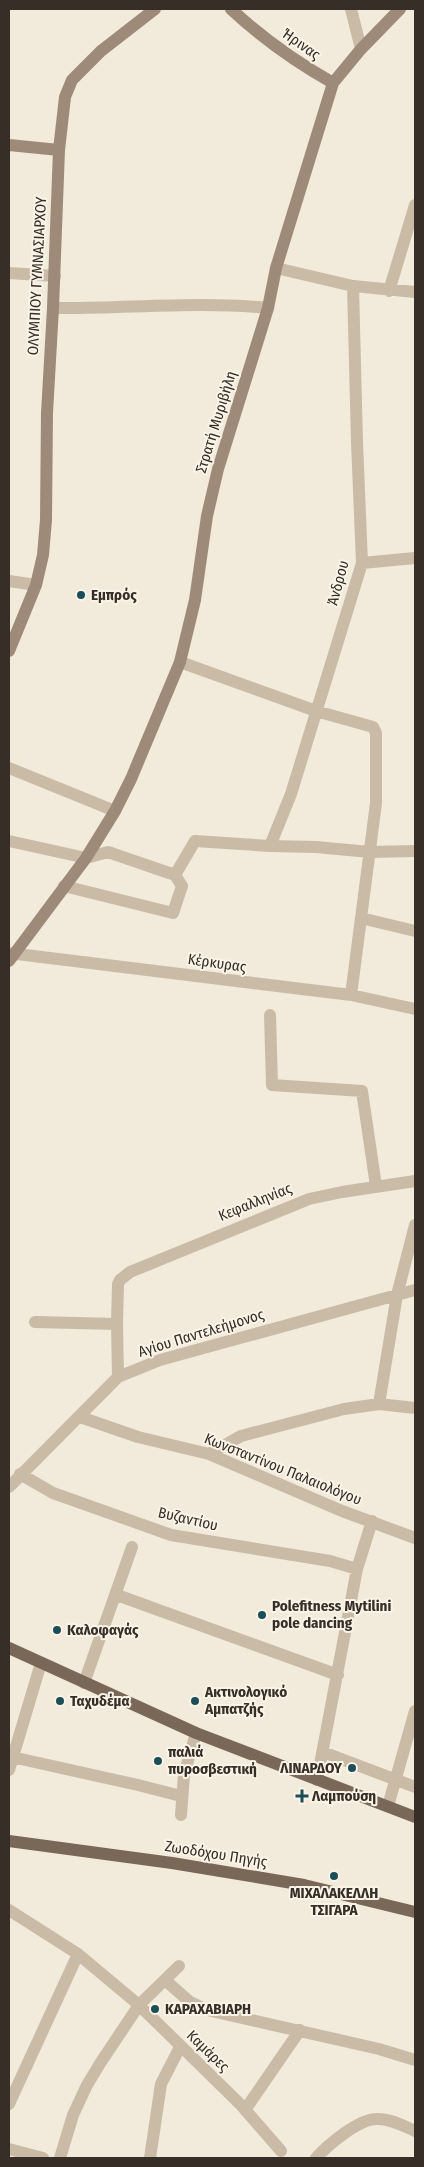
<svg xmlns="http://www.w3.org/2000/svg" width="424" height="2167" viewBox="0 0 424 2167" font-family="'Fira Sans Condensed',sans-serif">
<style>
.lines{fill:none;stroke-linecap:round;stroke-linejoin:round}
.street{stroke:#cabba7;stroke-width:12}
.secondary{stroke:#9e8a78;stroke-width:12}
.primary{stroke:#796758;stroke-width:12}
.poi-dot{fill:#1c4e58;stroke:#faf3e7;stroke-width:2}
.labels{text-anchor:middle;stroke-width:4;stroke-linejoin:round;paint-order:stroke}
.street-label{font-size:15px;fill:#362e27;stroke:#faf3e7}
.poi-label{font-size:15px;font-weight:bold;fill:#362e27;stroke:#faf3e7;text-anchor:start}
</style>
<rect width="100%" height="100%" fill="#f2eadb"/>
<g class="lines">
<!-- street -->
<path class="street" d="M 351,9 L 361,49
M 276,268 L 353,286 L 415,292
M 9,273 L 55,276
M 389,291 L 415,205
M 53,308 C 125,309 196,301 268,308
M 362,563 L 415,558
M 9,581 L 36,585
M 180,662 L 316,711 L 373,727 L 376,733 L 376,803 L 351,995
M 9,768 L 115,811
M 9,841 L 86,858 L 108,852 L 175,875 L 182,886 L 173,913 L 64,886
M 270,846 L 291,794 L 362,563 L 357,442 L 353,286
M 175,875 L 195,841 L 270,846 L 316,847 L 370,852 L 415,851
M 361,918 L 415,931
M 9,953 L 351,995 L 415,1009
M 270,1015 L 272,1085 L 362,1091 L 376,1186
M 35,1322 L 117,1324
M 118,1377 L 117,1324 L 118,1284 L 120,1280 L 130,1272 L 309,1199 L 342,1192 L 415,1181
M 379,1404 L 397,1295 L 415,1225
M 80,1417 L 138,1437 L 209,1454 L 342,1511 L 415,1538
M 209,1454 L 241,1436 L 344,1409 L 379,1404 L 415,1408
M 20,1474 L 53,1493 L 171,1535 L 330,1561 L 357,1569
M 9,1487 L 118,1377 L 160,1360 L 415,1290
M 117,1595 L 338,1675
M 84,1683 L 132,1547
M 323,1752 L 415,1787
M 12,1757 L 138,1785 L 181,1796
M 9,1770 L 41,1663
M 317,1780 L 357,1569 L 372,1521
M 388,1806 L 415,1711
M 181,1815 L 184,1775 L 196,1733
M 9,1910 L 78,1954 L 139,2005 L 241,2105 L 281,2151
M 165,1980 L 190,2002 L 207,2010 L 379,2049 L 415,2060
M 9,2104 L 78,1954
M 245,2110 L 300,2030
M 9,2149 L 43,2158
M 60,2158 L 73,2115 L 87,2085 L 101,2062 L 139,2005 L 179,1966
M 150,2158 L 161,2084 L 180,2047
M 316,2158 C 328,2145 359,2118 378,2119 C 391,2119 404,2126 415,2131"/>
<!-- secondary -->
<path class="secondary" d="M 231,9 C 262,38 296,62 333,83
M 9,145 L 59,150
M 9,651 L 36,585 L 43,555 L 46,520 L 47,413 L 53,308 L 59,150 L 65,97 L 72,80 L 101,51 L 155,9
M 9,961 L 86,858 L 115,811 L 131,779 L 180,662 L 195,600 L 207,516 L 218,469 L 251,363 L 268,308 L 276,268 L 333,83 L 361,49 L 400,9"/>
<!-- primary -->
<path class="primary" d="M 9,1648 L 196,1733 L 415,1817
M 9,1841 L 172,1863 L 304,1885 L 415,1912"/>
</g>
<!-- markers -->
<g class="poi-dot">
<circle cx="81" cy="595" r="5"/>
<circle cx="262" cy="1615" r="5"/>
<circle cx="57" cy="1630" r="5"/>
<circle cx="60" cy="1701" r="5"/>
<circle cx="195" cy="1701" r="5"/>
<circle cx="158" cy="1761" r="5"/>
<circle cx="352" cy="1768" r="5"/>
<path d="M299.5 1788.5h5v5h5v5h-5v5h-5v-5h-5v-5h5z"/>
<circle cx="334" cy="1876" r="5"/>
<circle cx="155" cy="2009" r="5"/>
</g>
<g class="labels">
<!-- street labels -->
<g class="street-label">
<text transform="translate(301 44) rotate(35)" y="5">Ήρινας</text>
<text transform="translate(37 276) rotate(-87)" y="5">ΟΛΥΜΠΙΟΥ ΓΥΜΝΑΣΙΑΡΧΟΥ</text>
<text transform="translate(216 422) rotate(-73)" y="5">Στρατή Μυριβήλη</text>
<text transform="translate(338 583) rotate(-75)" y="5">Άνδρου</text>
<text transform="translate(217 963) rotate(8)" y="5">Κέρκυρας</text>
<text transform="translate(255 1202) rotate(-22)" y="5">Κεφαλληνίας</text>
<text transform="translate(201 1333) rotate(-17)" y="5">Αγίου Παντελεήμονος</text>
<text transform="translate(283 1469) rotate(22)" y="5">Κωνσταντίνου Παλαιολόγου</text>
<text transform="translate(188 1519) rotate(13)" y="5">Βυζαντίου</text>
<text transform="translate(216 1854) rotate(9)" y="5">Ζωοδόχου Πηγής</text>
<text transform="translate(208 2051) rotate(44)" y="5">Καμάρες</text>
</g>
<!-- poi labels -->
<g class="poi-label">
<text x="91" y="600">Εμπρός</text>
<text x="272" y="1611">Polefitness Mytilini<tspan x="272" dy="17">pole dancing</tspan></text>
<text x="67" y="1635">Καλοφαγάς</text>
<text x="205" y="1697">Ακτινολογικό<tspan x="205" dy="17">Αμπατζής</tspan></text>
<text x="70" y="1706">Ταχυδέμα</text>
<text x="168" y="1757">παλιά<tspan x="168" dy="17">πυροσβεστική</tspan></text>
<text x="342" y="1773" text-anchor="end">ΛΙΝΑΡΔΟΥ</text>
<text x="312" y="1801">Λαμπούση</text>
<text x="334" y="1898" text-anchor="middle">ΜΙΧΑΛΑΚΕΛΛΗ<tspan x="334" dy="17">ΤΣΙΓΑΡΑ</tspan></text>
<text x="165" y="2014">ΚΑΡΑΧΑΒΙΑΡΗ</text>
</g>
</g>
<!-- border -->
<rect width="424" height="2167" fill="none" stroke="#362e27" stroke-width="20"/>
</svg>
